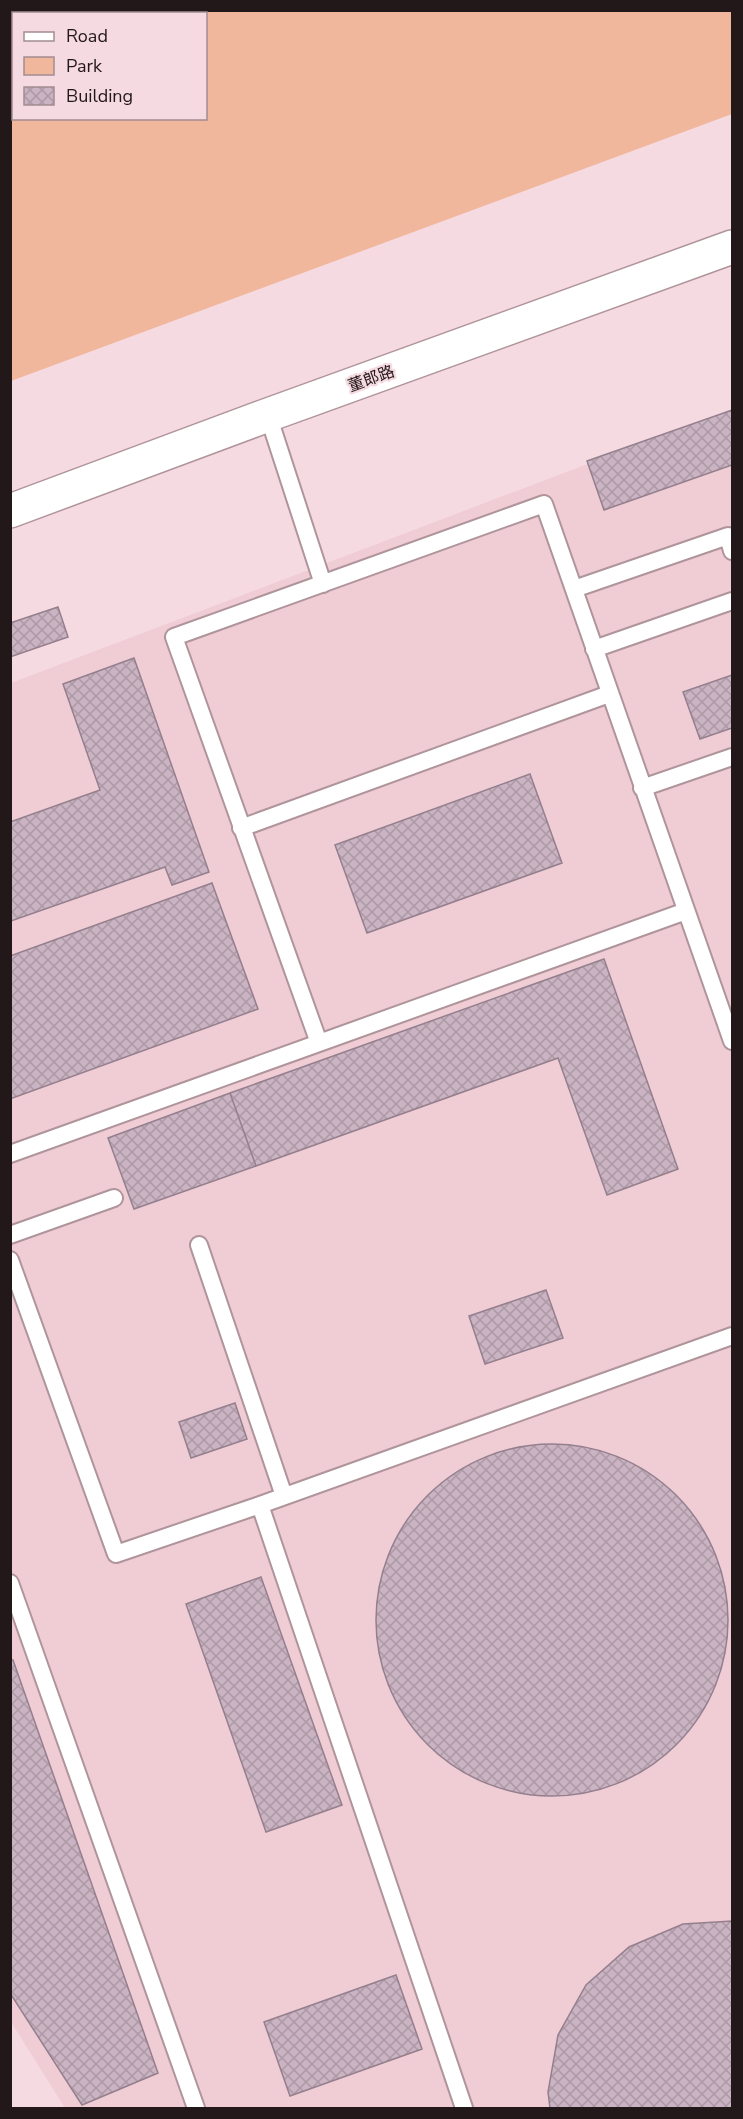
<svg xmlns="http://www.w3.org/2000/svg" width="743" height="2119" viewBox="0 0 743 2119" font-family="'Nunito Sans','Noto Sans SC',sans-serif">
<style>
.built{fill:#f0ccd5}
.green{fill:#f1b79c;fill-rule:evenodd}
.building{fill:url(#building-cross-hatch);stroke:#947f8d;stroke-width:1.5}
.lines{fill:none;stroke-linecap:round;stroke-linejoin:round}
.service-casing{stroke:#af959b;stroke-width:20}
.secondary-casing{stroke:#af959b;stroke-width:36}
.service{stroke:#fff;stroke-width:16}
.secondary{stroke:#fff;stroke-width:33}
.labels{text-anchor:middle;stroke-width:4.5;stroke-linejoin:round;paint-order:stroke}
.street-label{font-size:16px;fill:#22181a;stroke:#f6dae1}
</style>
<defs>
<pattern id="building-cross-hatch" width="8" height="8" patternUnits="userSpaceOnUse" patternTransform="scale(1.5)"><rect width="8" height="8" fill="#cab3c2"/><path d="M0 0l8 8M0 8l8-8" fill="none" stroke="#ad99a6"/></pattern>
</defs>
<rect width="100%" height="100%" fill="#f6dae1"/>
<!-- built -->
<path class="built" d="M 732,409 L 732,2108 L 65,2108 L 11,2022 L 11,683 Z"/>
<!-- green -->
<path class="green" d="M 11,10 L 732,11 L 732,114 L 11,381 ZM 14,14 L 206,14 L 206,118 L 14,118 Z"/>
<!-- building -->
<path class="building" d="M 732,410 L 732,465 L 604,510 L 587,461 Z
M 58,607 L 68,637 L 10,657 L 10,623 Z
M 134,658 L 209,872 L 172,885 L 165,867 L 11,921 L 10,822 L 100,790 L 63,684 Z
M 732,675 L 732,728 L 700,739 L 683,692 Z
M 530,774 L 562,863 L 367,933 L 335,845 Z
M 212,883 L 258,1009 L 10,1099 L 10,956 Z
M 604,959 L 678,1169 L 607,1195 L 558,1058 L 256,1166 L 230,1093 Z
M 230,1093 L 256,1166 L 134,1209 L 108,1138 Z
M 546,1290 L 563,1338 L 485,1364 L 469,1316 Z
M 235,1403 L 247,1439 L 191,1458 L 179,1422 Z
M376 1620a176 176 0 1 1 352 0a176 176 0 1 1-352 0Z
M 261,1577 L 342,1805 L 266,1832 L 186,1604 Z
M 10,1660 L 13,1660 L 158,2073 L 82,2105 L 10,1993 Z
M 732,1921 L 732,2108 L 550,2108 L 548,2092 L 558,2035 L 586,1985 L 629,1947 L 683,1924 Z
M 396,1975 L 422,2049 L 290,2096 L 264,2022 Z"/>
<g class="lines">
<defs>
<path id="service" d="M 268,415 L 323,584
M 574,589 L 728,536 L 732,551
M 594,649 L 732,601
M 642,788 L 732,757
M 241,828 L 609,694
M 319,1043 L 686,911
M 10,1154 L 319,1043 L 174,637 L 544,504 L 732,1041
M 10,1235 L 114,1198
M 199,1245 L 284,1496
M 10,1260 L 116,1554 L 260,1505 L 464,2108
M 260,1505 L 732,1336
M 10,1583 L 196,2108"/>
<path id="secondary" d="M 10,511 L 268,415 L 732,247"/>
</defs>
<!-- service casing -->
<use href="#service" class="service-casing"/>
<!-- secondary casing -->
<use href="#secondary" class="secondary-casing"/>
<!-- service -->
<use href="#service" class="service"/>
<!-- secondary -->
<use href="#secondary" class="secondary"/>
</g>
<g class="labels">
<!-- street labels -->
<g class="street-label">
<text transform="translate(371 378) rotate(-20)" y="6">董郎路</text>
</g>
</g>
<!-- border -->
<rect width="743" height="2119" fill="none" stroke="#22181a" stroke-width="24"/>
<!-- legend -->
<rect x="12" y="12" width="195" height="108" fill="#f6dae1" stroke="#a18c91" stroke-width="1.5"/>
<rect x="24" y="32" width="30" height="9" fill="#ffffff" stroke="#a18c91" stroke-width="1.5"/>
<text x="66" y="42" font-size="18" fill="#22181a">Road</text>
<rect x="24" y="57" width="30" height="18" fill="#f1b79c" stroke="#a18c91" stroke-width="1.5"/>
<text x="66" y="72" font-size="18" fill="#22181a">Park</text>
<rect x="24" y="87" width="30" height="18" fill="url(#building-cross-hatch)" stroke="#a18c91" stroke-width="1.5"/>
<text x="66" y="102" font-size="18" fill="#22181a">Building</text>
</svg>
